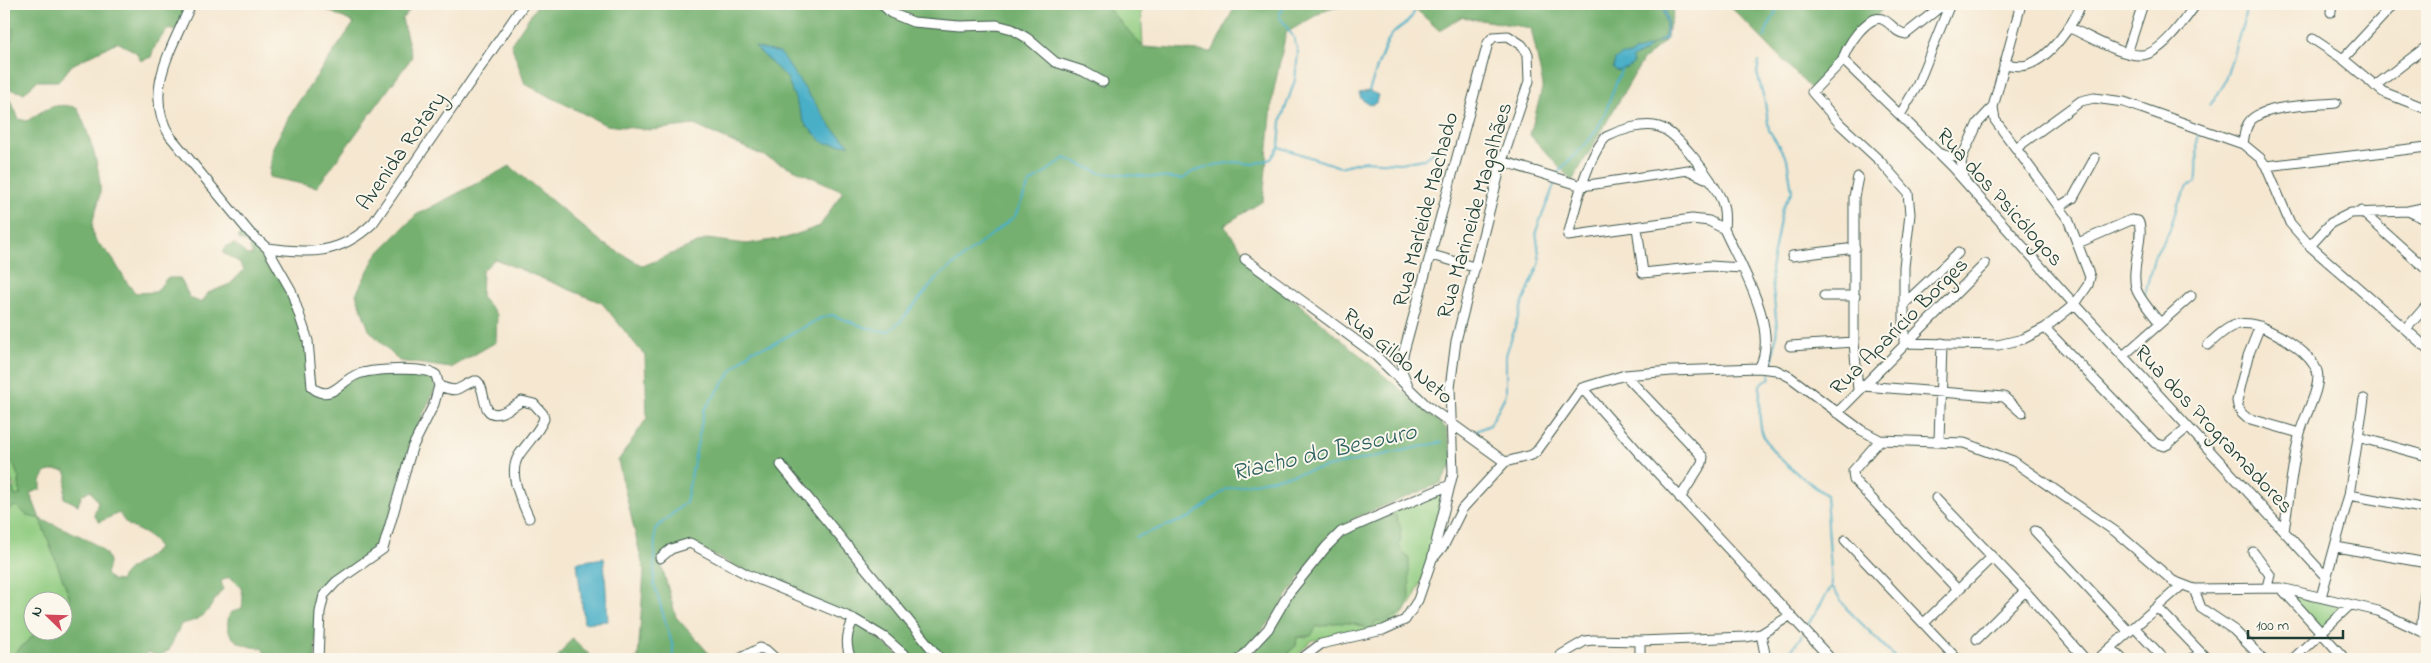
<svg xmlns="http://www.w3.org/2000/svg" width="2431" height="663" viewBox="0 0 2431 663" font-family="'Indie Flower',sans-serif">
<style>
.green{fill:#91cc81;stroke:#58845a}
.forest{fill:#74b06f;stroke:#4a7652;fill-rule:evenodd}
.water{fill:#48afc7;stroke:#34767e}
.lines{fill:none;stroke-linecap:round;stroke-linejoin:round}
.stream{stroke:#48afc7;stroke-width:2}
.minor-casing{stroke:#3f564b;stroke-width:11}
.minor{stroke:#fff;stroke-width:9}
.labels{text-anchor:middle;stroke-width:4;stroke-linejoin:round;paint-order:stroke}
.street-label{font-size:22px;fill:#1f3d34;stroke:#fbf7ec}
.water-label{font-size:24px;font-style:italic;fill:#2b5f60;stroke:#fbf7ec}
</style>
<rect width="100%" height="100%" fill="#fbf7ec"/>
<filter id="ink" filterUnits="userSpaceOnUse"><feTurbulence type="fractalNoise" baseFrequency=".02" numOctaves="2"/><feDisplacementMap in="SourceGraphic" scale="10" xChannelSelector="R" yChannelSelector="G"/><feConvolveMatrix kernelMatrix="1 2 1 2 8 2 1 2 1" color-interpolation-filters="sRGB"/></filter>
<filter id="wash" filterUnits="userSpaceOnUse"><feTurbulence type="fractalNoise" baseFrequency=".0096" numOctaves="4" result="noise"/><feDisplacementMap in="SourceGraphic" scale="20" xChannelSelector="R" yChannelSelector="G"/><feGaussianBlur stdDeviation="1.12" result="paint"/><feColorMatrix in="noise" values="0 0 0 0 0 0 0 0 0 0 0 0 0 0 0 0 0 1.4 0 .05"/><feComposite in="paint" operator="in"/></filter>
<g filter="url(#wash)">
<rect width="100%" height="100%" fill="#f5e7d0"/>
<!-- green -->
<path class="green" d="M 1104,4 L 1141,4 L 1143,47 Z
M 4,22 L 14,27 L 5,71 L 6,96 L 4,98 Z
M 4,456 L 14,464 L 19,479 L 20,495 L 30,493 L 70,598 L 63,605 L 62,600 L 32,600 L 32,630 L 38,631 L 9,659 L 4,659 L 4,499 L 15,487 L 10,478 L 4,474 Z
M 1441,491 L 1445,493 C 1435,531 1424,614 1383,628 C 1361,635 1337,636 1314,640 L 1310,642 L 1294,659 L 1283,659 L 1288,658 L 1289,652 L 1296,646 L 1297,637 L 1307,638 L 1317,626 C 1324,627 1327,624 1333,623 C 1347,622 1357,623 1370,630 L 1372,628 C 1388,599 1428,579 1399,546 L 1401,537 L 1389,515 L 1380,520 L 1352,529 Z
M 2281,588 L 2350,605 L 2321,633 Z"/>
<!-- forest -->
<path class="forest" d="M 4,4 L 188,4 L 177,29 L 167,30 L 156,44 L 151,57 L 141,61 L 136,52 L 117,42 L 72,65 L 59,81 L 37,81 L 24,93 L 6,88 L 5,71 L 14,28 L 4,22 Z
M 314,4 L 415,4 L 402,19 L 412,57 L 317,187 L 269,177 L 273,147 L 292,111 L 354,23 Z
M 538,4 L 1104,4 L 1143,47 L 1212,52 L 1236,4 L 1361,4 L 1327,9 L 1286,33 L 1273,94 L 1263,201 L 1224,225 L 1254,266 L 1446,428 L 1454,461 L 1441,483 L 1359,516 L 1328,536 L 1271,620 L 1241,653 L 1225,659 L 911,659 L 883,637 L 690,544 L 671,550 L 660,560 L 676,617 L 714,659 L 634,659 L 638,658 L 644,571 L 618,461 L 647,418 L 645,356 L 602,303 L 495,259 L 482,271 L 481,297 L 497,315 L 496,342 L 451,368 L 399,361 L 369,330 L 356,294 L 376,255 L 416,215 L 510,166 L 604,244 L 643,266 L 707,239 L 747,244 L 786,238 L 820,226 L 843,191 L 694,125 L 651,130 L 606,125 L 525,84 L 511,44 ZM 787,78 L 806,93 L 832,128 L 849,144 L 805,124 Z
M 1410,4 L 1676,4 L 1665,41 L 1643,60 L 1572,181 L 1530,135 L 1543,85 L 1531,28 L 1461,17 L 1440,31 Z
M 1728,4 L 1892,4 L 1883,8 L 1812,90 Z
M 6,96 L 12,103 L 19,119 L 27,121 C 45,109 56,101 77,108 C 87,127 102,172 100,193 C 99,207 90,219 93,234 C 95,243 102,246 107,252 C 119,265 123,281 136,293 L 156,292 L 167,278 L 180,278 L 190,298 L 202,303 L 208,293 L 230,284 L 244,270 L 239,262 L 223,253 L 227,246 L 235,244 L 247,255 L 253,255 L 248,243 L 240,240 L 238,236 L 245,230 C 253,238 262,247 268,256 C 297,297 305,347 317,395 L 358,376 L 383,373 L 427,373 L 432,376 L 436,387 L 412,437 L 388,526 L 379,547 L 326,583 L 321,590 L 317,598 L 315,659 L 268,659 L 262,648 C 240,647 221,637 230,613 L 242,608 C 244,592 243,586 229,577 L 221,581 L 223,589 C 207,608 211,618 181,624 L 169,650 L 159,657 L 148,652 L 146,657 L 148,659 L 9,659 L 38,631 L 62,630 L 63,605 L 70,598 L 40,519 L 28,516 L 16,506 L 4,512 L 4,474 L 10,478 L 15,496 L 20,495 L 19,479 L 14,465 L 4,456 L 4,98 ZM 56,470 L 65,471 L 67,476 L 64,498 L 78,505 L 82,495 L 90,490 L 98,502 L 94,515 L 99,522 L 119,513 C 121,516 123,520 126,523 C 136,532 154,533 158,549 C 145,561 127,566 120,581 L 112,580 L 106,574 C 107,571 109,565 109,562 C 108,543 56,526 40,519 L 30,493 L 41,489 L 41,481 L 46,472 Z
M 1395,514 L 1401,528 L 1399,546 L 1409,559 L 1410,597 L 1405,611 L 1384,622 L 1376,621 L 1370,630 C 1358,623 1347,622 1333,623 C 1327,624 1324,627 1317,626 L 1311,636 L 1297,637 L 1296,646 L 1289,652 L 1288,658 L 1245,659 L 1271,633 L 1300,585 L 1337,538 L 1352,529 Z
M 855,623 L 870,632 L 904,659 L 855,659 C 849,647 849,636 855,623 Z
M 572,638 L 594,659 L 556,659 Z"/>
<!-- water -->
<path class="water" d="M 1657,4 L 1663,4 C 1669,14 1668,28 1667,39 L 1653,44 L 1645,52 L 1632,58 L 1633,64 L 1628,68 L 1617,71 L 1613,68 L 1615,60 L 1621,55 L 1631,55 L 1634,51 C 1645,50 1656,43 1665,36 L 1666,24 L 1663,8 Z
M 755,47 L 780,53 L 832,128 L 850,145 L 824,143 L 805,124 L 787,78 Z
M 1369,91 L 1378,95 L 1376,103 L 1370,105 L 1361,99 L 1359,93 Z
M 604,558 L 608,621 L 584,623 L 577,562 Z"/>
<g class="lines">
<!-- stream -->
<path class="stream" d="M 1765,37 L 1767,29 L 1780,4
M 1759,62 L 1757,73 L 1765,102 L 1769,130 L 1787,159 L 1792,191 L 1782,209 L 1771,269 L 1777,328 L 1772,366
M 1369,91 C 1375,75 1380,55 1389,39 C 1398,23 1410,29 1417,4
M 2210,105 C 2226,86 2229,67 2236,45 C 2241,30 2245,20 2246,4
M 1279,147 L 1340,167 L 1362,161 L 1400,163 L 1424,159 L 1440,147
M 1557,175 C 1561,166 1583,149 1591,138 C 1606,118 1611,93 1621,71
M 2145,294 L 2154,257 L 2169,232 L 2178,204 L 2188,186 L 2196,182 C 2199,166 2196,150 2198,134
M 1770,373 L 1769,379 L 1760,385 C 1760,401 1757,425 1765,439 C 1779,463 1804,478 1826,495 L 1832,586 L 1807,626
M 1471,433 L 1490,425 L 1506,394 L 1506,355 L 1522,305 L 1540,262 L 1536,231 L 1556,180
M 1136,537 L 1191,517 L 1226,489 L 1442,442
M 1832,586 L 1846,608 L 1897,659
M 673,659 L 673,647 L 654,584 L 655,529 L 686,502 L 704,410 L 735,367 L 752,350 L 771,345 L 821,318 L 832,315 L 864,327 L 887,332 L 900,322 L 937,278 L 1015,216 L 1029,184 L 1065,158 L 1101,173 L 1183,179 L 1192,172 L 1215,165 L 1235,162 L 1254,164 L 1271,159 L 1279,147 L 1281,121 L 1295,80 L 1298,53 L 1294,38 L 1279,16 L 1285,4
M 1789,659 L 1787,657 L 1802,635"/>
</g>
</g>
<g filter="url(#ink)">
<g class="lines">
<defs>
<path id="minor" d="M 191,4 C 173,47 142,91 170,136 L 250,233 L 267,248 L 291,290 L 308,341 L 312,387 C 317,392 323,394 330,392 C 339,389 346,379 356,375 C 370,369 425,366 436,375 L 439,386 C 461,394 456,388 474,381 L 477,381 C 487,389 480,419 500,413 C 508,411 515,405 522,401 L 534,404 L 543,414 L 544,419 C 538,433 527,443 519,455 C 507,474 521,499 529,518
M 882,4 L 891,13 L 913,22 L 960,26 L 997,25 L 1012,29 L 1027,38 L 1055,62 L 1083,71 L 1103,82
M 1950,4 L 1917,86 L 1900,115 L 1952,167 L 2074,304
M 2331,12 L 2332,4
M 2070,28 C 2089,36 2121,56 2141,55 C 2161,55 2185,19 2196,4
M 2313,39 L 2343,59 L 2383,92 L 2427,109
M 2127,53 L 2143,4
M 2343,59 L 2394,4
M 1843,60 L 1812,92 L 1840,124 L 1880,161 L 1908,193 L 1910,214 L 1904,267 L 1904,343
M 2004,64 C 2012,65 2019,67 2027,65 C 2050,58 2073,25 2081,4
M 2375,86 L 2427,46
M 1900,115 L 1843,60 C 1845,47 1868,14 1882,19 C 1892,23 1895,33 1906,34 L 1944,4
M 2243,144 C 2244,136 2245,125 2252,119 C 2268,105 2315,105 2336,103
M 2016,148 L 2081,101 L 2094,98 L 2124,102 L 2243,144 L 2260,158 L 2266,166 L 2290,223 L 2310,246 L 2427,348
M 1938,153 L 1948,156 L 1963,155 L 1978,123 L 1993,107
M 1963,155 L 1961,164 L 1965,181
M 1502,161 L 1582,186 L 1688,170 L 1705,178
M 2266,166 L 2427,147
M 2060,206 L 2073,198 L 2095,158
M 2361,211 L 2427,270
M 2408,211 L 2427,207
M 1637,227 L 1643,273 L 1710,266 L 1742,268
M 1724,229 L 1709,221 L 1692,219 L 1568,236 C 1575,208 1587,157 1606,137 C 1620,130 1644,122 1659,127 C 1679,133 1712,180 1721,199 C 1725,208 1725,219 1724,229 C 1740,265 1781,330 1759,368
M 2078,243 L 2131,220 L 2138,221 C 2146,234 2129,270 2137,291 C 2142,302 2152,313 2160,323
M 2310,246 L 2331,223 L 2351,213 L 2408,211 L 2427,220
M 267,248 C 311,253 338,256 373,223 L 524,4
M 1432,255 L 1474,267
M 1792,256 L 1855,248
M 1245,259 L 1373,353 L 1426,405 L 1505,462
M 1824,296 L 1855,296
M 1904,304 L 1958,253
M 2075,304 L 2326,577
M 2260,326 L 2248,356 L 2237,401 C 2238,409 2240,413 2247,418 L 2299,433
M 2045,328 L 2155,443 L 2164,446 L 2168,444 L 2188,427
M 2406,329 L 2427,305
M 1904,343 L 1998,345 L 2023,339 L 2045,328 L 2075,304 L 2088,285 L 2090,277 L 2068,219 L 1995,120 L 1993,107 L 2021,4
M 2208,345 C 2228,326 2240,316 2268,330 C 2284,337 2310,353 2317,371 C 2322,387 2304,416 2300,433 C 2292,462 2289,500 2284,531
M 1790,346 L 1854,342
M 2123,356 L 2191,296
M 1625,375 L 1703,457 L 1702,463 L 1680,498
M 1863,386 L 2004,397 L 2022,413
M 1582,388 L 1640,454 L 1831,659
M 1858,390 L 1854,342 L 1854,197 L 1858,177
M 1837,413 L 1985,264
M 2358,437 L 2427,456
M 1880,440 L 1853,471 L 1854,480 L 1958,590
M 1939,441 L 1942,343
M 781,465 L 940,659
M 2349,495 L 2427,509
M 1936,498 L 2025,591 L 2085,659
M 2035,531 L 2129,632
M 1845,540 L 1957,659
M 2336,547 L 2427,563
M 2253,552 L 2270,575 L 2267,587
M 1435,556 L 1444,545 L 1462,509 L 1505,462 L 1532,455 L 1537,451 L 1582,388 L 1625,375 L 1671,371 L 1759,368 L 1776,370 L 1790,377 L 1861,430 L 1880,440 L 1964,443 L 2013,461 L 2116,532 L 2173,581 L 2194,589 L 2201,608 L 2234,630 L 2263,659
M 660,558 L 671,549 L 690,543 L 748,575 L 854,619 L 884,637 L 909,659
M 2281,588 L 2345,659
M 2194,589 L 2281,588 L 2378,611 L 2427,634
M 2321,597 L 2349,495 L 2364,399
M 2157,607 L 2207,659
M 1924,623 L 1992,557
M 2134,627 L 2164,659
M 2421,631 L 2427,575
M 1761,634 L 1766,659
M 1977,639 L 2025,591
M 2111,648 L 2122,659
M 1561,655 L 1585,641 L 1593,640 L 1640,641 L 1746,637 L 1761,634 L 1791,615
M 318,659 L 320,612 L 324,595 L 336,582 L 383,549 L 412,448 L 434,404 L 439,386
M 739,659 L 760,648 L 766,650 L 776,659
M 851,659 C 845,645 846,633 854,619
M 1240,659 L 1268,629 L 1289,593 L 1326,547 L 1341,532 L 1450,485
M 1301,659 L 1321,644 L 1383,630 L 1405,620 L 1418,600 L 1432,559 L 1453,473 L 1450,388 L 1456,341 L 1502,161 L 1529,81 L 1528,54 L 1522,45 L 1508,36 L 1493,37 L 1488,43 L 1403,355 L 1402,371 L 1409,388
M 1640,659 L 1640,641
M 2098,659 L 2182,585
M 2191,659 L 2201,653
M 2293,659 L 2350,605"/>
</defs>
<!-- minor casing -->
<use href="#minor" class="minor-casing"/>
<!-- minor -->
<use href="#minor" class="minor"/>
</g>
</g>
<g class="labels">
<!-- street labels -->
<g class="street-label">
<text transform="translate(400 150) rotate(-55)" y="8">Avenida Rotary</text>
<text transform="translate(2001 196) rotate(48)" y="8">Rua dos Psicólogos</text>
<text transform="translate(1424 209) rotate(-75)" y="8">Rua Marleide Machado</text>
<text transform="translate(1473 210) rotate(-74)" y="8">Rua Marineide Magalhães</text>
<text transform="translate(1898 325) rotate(-45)" y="8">Rua Aparício Borges</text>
<text transform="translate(1399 355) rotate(40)" y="8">Rua Gildo Neto</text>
<text transform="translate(2215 428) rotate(47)" y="8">Rua dos Programadores</text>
</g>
<!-- water labels -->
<g class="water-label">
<text transform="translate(1324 451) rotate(-13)" y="8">Riacho do Besouro</text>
</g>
</g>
<!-- margin -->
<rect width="2431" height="663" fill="none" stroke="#fbf7ec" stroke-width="20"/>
<!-- north arrow -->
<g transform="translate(48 616) rotate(293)"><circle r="24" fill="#fbf7ec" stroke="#a3ada2"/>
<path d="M0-4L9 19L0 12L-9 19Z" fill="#d1495b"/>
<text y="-8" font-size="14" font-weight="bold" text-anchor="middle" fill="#1f3d34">N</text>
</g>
<!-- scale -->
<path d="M2248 630v8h95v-8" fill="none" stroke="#1f3d34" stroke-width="2.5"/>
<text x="2256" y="630" font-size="15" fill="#1f3d34" stroke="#fbf7ec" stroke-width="4" paint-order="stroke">100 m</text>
</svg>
